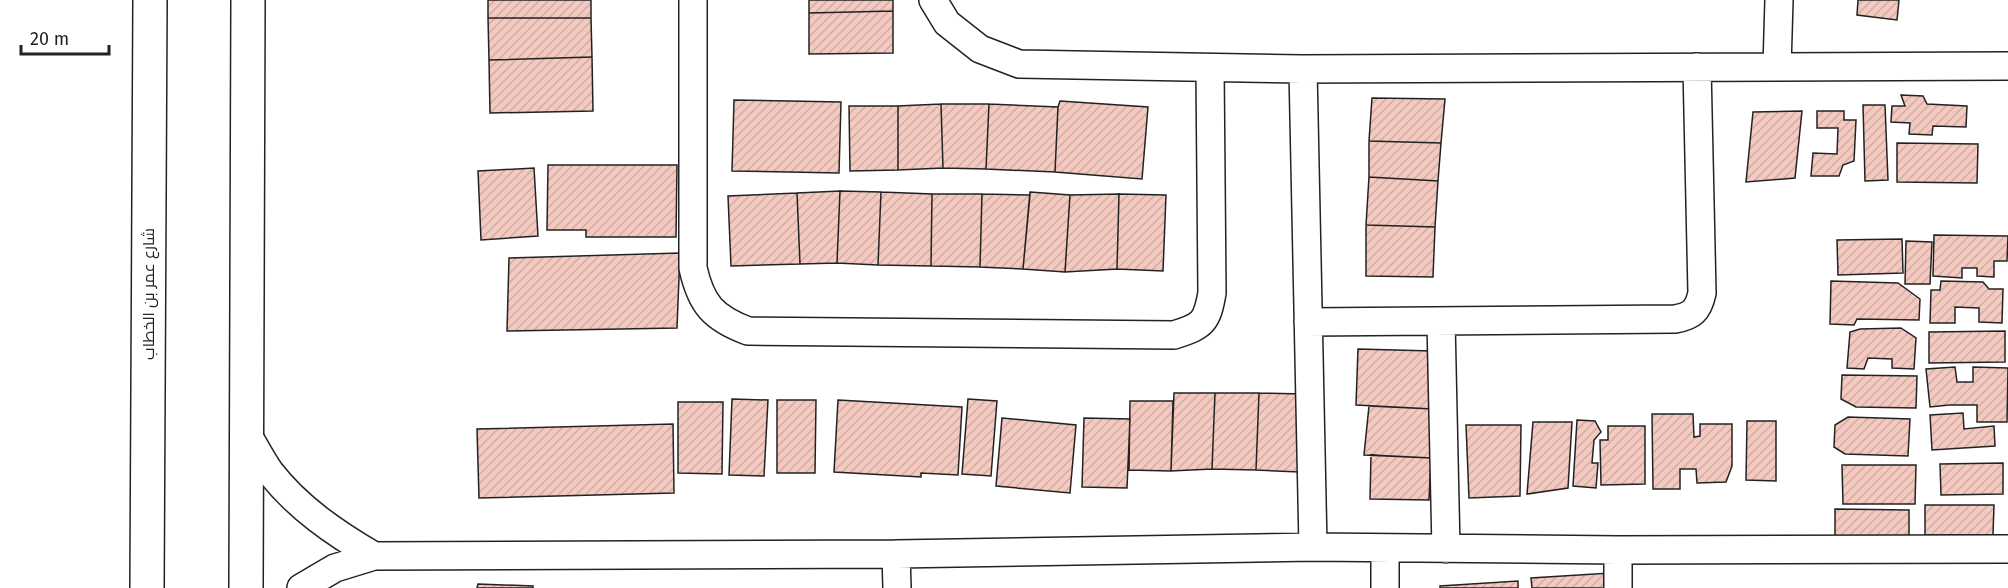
<svg xmlns="http://www.w3.org/2000/svg" width="2008" height="588" viewBox="0 0 2008 588" font-family="'Fira Sans',Cairo,sans-serif">
<style>
.building{fill:url(#building-hatch);stroke:#222;stroke-width:1.5}
.lines{fill:none;stroke-linecap:round;stroke-linejoin:round}
.street-casing{stroke:#222;stroke-width:30}
.secondary-casing{stroke:#222;stroke-width:36}
.street{stroke:#fff;stroke-width:27}
.secondary{stroke:#fff;stroke-width:33}
.labels{text-anchor:middle;stroke-width:4.5;stroke-linejoin:round;paint-order:stroke}
.street-label{font-size:16px;fill:#222;stroke:#fff}
</style>
<defs>
<pattern id="building-hatch" width="6" height="6" patternUnits="userSpaceOnUse" patternTransform="scale(1.5)"><rect width="6" height="6" fill="#f3c9c0"/><path d="M-1 1l2-2M0 6l6-6M5 7l2-2" fill="none" stroke="#d0aca5"/></pattern>
</defs>
<rect width="100%" height="100%" fill="#fff"/>
<!-- building -->
<path class="building" d="M 488,0 L 591,0 L 591,18 L 488,18 Z
M 809,0 L 893,0 L 893,11 L 809,13 Z
M 1858,0 L 1899,0 L 1897,20 L 1857,15 Z
M 893,11 L 893,53 L 809,54 L 809,13 Z
M 488,18 L 591,18 L 592,57 L 489,60 Z
M 592,57 L 593,111 L 490,113 L 489,60 Z
M 1901,95 L 1923,96 L 1927,104 L 1967,106 L 1966,127 L 1933,126 L 1932,135 L 1909,134 L 1910,123 L 1891,122 L 1892,106 L 1905,106 Z
M 1372,98 L 1445,99 L 1441,143 L 1369,141 Z
M 734,100 L 841,102 L 839,173 L 732,171 Z
M 1060,101 L 1148,107 L 1142,179 L 1055,172 L 1058,107 Z
M 941,104 L 943,168 L 898,170 L 898,106 Z
M 941,104 L 989,104 L 986,169 L 943,168 Z
M 989,104 L 1058,107 L 1055,172 L 986,169 Z
M 1863,105 L 1885,105 L 1888,180 L 1865,181 Z
M 849,106 L 898,106 L 898,170 L 850,171 Z
M 1802,111 L 1795,178 L 1746,182 L 1753,112 Z
M 1817,111 L 1844,111 L 1844,120 L 1856,120 L 1854,161 L 1843,165 L 1839,176 L 1811,176 L 1813,153 L 1837,154 L 1838,128 L 1817,128 Z
M 1369,141 L 1441,143 L 1438,181 L 1369,177 Z
M 1897,143 L 1978,144 L 1977,183 L 1897,182 Z
M 548,165 L 677,165 L 676,237 L 586,237 L 586,230 L 547,230 Z
M 534,168 L 538,236 L 481,240 L 478,171 Z
M 1369,177 L 1438,181 L 1435,227 L 1366,225 Z
M 840,191 L 881,192 L 878,265 L 837,263 Z
M 840,191 L 837,263 L 800,264 L 797,193 Z
M 881,192 L 932,194 L 931,266 L 878,265 Z
M 1030,192 L 1070,195 L 1065,272 L 1023,269 Z
M 797,193 L 800,264 L 731,266 L 728,196 Z
M 932,194 L 982,194 L 980,267 L 931,266 Z
M 982,194 L 1030,195 L 1023,269 L 980,267 Z
M 1119,194 L 1166,195 L 1163,271 L 1117,269 Z
M 1119,194 L 1117,269 L 1065,272 L 1070,195 Z
M 1366,225 L 1435,227 L 1433,277 L 1366,276 Z
M 1934,235 L 2008,236 L 2007,261 L 1994,261 L 1994,277 L 1977,276 L 1977,268 L 1962,268 L 1962,278 L 1933,276 Z
M 1902,239 L 1903,273 L 1838,275 L 1837,240 Z
M 1906,241 L 1932,242 L 1930,284 L 1905,284 Z
M 680,253 L 677,328 L 507,331 L 509,258 Z
M 1831,281 L 1898,283 L 1920,299 L 1919,320 L 1857,319 L 1854,325 L 1830,324 Z
M 1941,281 L 1983,282 L 1989,289 L 2003,289 L 2002,323 L 1979,322 L 1979,308 L 1955,307 L 1955,323 L 1930,323 L 1931,290 L 1940,290 Z
M 1901,328 L 1916,338 L 1914,369 L 1892,368 L 1892,359 L 1868,358 L 1864,369 L 1847,368 L 1850,332 L 1860,329 Z
M 2005,331 L 2005,362 L 1929,363 L 1929,332 Z
M 1358,349 L 1432,351 L 1433,409 L 1356,405 Z
M 1955,367 L 1957,382 L 1973,382 L 1973,367 L 2008,368 L 2007,422 L 1977,422 L 1977,405 L 1949,405 L 1930,407 L 1926,369 Z
M 1842,375 L 1917,376 L 1916,408 L 1856,407 L 1841,399 Z
M 1174,393 L 1215,393 L 1212,469 L 1171,471 Z
M 1215,393 L 1259,393 L 1256,470 L 1212,469 Z
M 1259,393 L 1304,394 L 1299,472 L 1256,470 Z
M 732,399 L 768,400 L 764,476 L 729,475 Z
M 968,399 L 997,401 L 991,476 L 962,474 Z
M 777,400 L 816,400 L 815,473 L 777,473 Z
M 838,400 L 962,407 L 958,475 L 921,473 L 921,477 L 834,472 Z
M 1130,401 L 1173,401 L 1171,471 L 1129,470 Z
M 678,402 L 723,402 L 722,474 L 678,473 Z
M 1369,406 L 1433,409 L 1431,458 L 1364,455 Z
M 1963,413 L 1964,429 L 1994,426 L 1995,446 L 1932,450 L 1930,415 Z
M 1652,414 L 1693,414 L 1694,437 L 1700,436 L 1700,424 L 1732,424 L 1732,466 L 1726,482 L 1697,483 L 1696,469 L 1680,469 L 1680,489 L 1653,489 Z
M 1848,417 L 1910,419 L 1908,456 L 1845,454 L 1834,447 L 1835,425 Z
M 1002,418 L 1076,425 L 1070,493 L 996,486 Z
M 1084,418 L 1130,419 L 1127,488 L 1082,487 Z
M 1577,420 L 1595,421 L 1601,432 L 1594,440 L 1592,463 L 1598,463 L 1596,488 L 1573,486 Z
M 1747,421 L 1776,421 L 1776,481 L 1746,480 Z
M 1533,422 L 1572,422 L 1568,488 L 1527,494 Z
M 673,424 L 674,493 L 479,498 L 477,429 Z
M 1466,425 L 1521,425 L 1520,496 L 1469,498 Z
M 1608,426 L 1645,426 L 1645,484 L 1601,485 L 1600,440 L 1608,440 Z
M 1371,455 L 1431,458 L 1429,500 L 1370,499 Z
M 2003,463 L 2003,494 L 1941,495 L 1940,464 Z
M 1842,465 L 1916,465 L 1915,504 L 1843,504 Z
M 1925,505 L 1994,505 L 1993,535 L 1925,535 Z
M 1835,509 L 1909,510 L 1909,537 L 1835,536 Z
M 1610,573 L 1610,588 L 1532,588 L 1531,578 Z
M 1518,581 L 1518,588 L 1440,588 L 1440,586 Z
M 478,584 L 533,586 L 533,588 L 477,588 Z"/>
<g class="lines">
<defs>
<path id="street" d="M 693,0 L 693,268 C 701,304 713,318 748,331 L 1174,335 C 1203,326 1207,322 1212,293 L 1210,68
M 933,0 L 947,23 L 980,49 L 1019,64 L 1303,69 L 2008,66
M 1777,67 L 1779,0
M 1303,69 L 1313,547
M 1441,321 L 1446,549
M 1308,322 L 1675,319 C 1692,316 1698,311 1702,293 L 1697,67
M 246,432 C 254,445 261,459 270,472 C 298,508 335,533 374,556
M 896,554 L 897,588
M 301,588 L 335,568 L 374,556 L 896,554 L 1313,547 L 1618,550 L 2008,549
M 1385,588 L 1385,548
M 1618,588 L 1618,550"/>
<path id="secondary" d="M 147,588 L 150,0
M 246,588 L 248,0"/>
</defs>
<!-- street casing -->
<use href="#street" class="street-casing"/>
<!-- secondary casing -->
<use href="#secondary" class="secondary-casing"/>
<!-- street -->
<use href="#street" class="street"/>
<!-- secondary -->
<use href="#secondary" class="secondary"/>
</g>
<g class="labels">
<!-- street labels -->
<g class="street-label">
<text transform="translate(148 294) rotate(-90)" y="6">شارع عمر بن الخطاب</text>
</g>
</g>
<!-- scale -->
<path d="M21 45v9h88v-9" fill="none" stroke="#222222" stroke-width="3"/>
<text x="30" y="45" font-size="18" fill="#222222" stroke="#ffffff" stroke-width="4.5" paint-order="stroke">20 m</text>
</svg>
